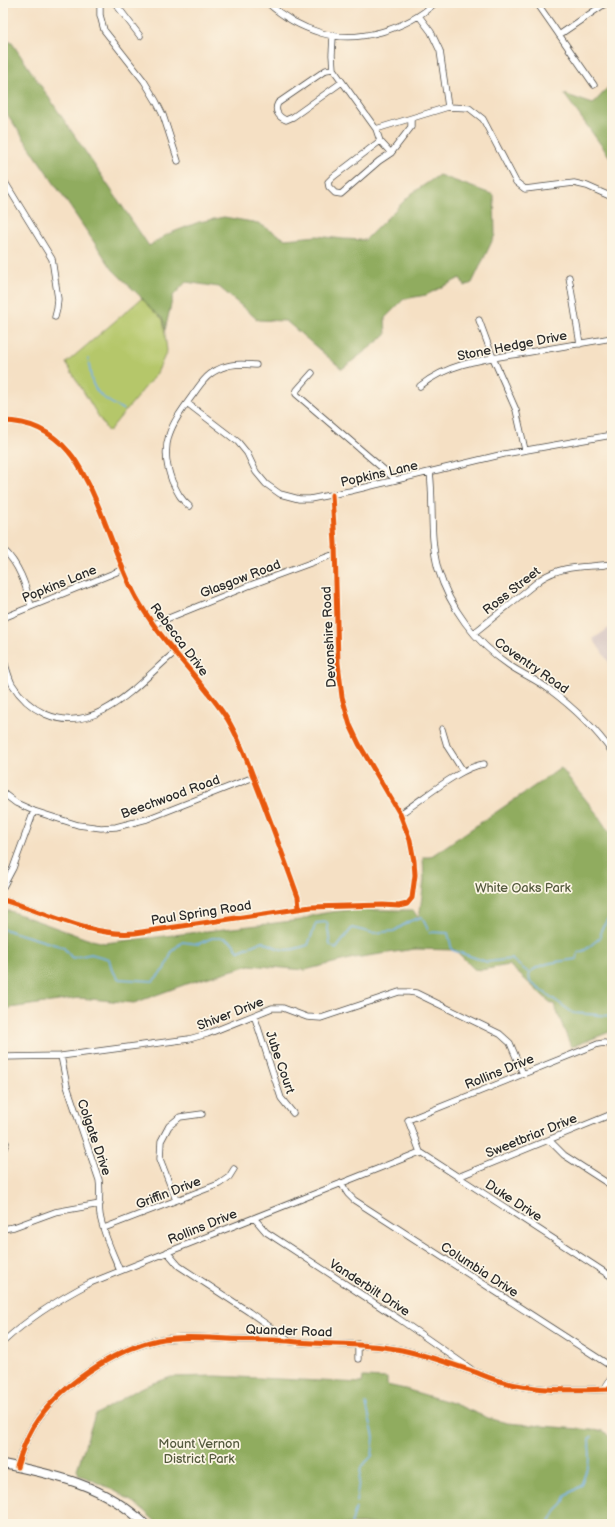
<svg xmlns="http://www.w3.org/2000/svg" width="615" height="1527" viewBox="0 0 615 1527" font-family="'Balsamiq Sans',sans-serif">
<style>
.industrial{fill:#d1bfbe}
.green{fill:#b5c76b;stroke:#70794b}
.forest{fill:#90ac5f;stroke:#5e6c45}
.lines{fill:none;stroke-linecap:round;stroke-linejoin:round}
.stream{stroke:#77b2e8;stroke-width:1.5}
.minor-casing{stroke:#494642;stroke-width:7}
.tertiary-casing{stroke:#494642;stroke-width:8}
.secondary-casing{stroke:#494642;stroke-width:10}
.minor{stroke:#fff;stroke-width:5.5}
.tertiary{stroke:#fff;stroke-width:7}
.secondary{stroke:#fff;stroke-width:8}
.cycleway-casing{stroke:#fcf5e5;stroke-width:8}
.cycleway{stroke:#e8590c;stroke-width:5}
.labels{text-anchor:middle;stroke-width:3.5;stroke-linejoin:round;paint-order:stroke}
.street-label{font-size:13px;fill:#2b2b2b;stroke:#fcf5e5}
.park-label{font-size:13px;fill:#545a3e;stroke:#fcf5e5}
</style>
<rect width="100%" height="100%" fill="#fcf5e5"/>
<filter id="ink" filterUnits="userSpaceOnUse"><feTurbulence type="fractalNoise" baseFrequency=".025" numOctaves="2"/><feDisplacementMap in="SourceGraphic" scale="8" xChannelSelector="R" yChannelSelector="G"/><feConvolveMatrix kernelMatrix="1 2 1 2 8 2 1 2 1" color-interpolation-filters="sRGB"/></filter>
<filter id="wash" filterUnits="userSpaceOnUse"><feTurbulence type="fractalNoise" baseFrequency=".012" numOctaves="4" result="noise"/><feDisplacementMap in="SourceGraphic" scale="16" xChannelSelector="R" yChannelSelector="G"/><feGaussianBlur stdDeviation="0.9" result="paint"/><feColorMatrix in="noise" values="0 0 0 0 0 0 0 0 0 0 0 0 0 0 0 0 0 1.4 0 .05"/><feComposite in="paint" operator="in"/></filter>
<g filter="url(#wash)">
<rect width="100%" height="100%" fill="#f5e0c4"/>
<!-- industrial -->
<path class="industrial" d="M 612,626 L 612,667 L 593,639 Z"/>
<!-- green -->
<path class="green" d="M 142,298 L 151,309 L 163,319 L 167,351 L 157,373 L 108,432 L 66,363 Z"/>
<!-- forest -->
<path class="forest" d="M 3,38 L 12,43 L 149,246 L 168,234 L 199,222 L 224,217 L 258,223 L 285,239 L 317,236 L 343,239 L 365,240 L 411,194 L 439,175 L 494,195 L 495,235 L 472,283 L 465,286 L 460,278 L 426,295 L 404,299 L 385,318 L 386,335 L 342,369 L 286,321 L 258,320 L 219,287 L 186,282 L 173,296 L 165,330 L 163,319 L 151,309 L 142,298 L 113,270 L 3,108 Z
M 612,83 L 612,160 L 564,94 L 593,104 Z
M 561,768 L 597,814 L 612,837 L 612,1031 L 571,1047 L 554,1004 L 552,1004 L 509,965 L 481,970 L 474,969 L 455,950 L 415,949 L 354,958 L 305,970 L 250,965 L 189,983 L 134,1003 L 79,998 L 3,1009 L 3,911 L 10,911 L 87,939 L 105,943 L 301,920 C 332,906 379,911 413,910 L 419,919 L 424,880 L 423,857 L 430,857 Z
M 216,1376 L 362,1383 L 363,1377 L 387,1378 L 387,1385 L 405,1389 L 452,1403 L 488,1418 L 507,1423 L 604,1431 L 612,1440 L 612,1524 L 158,1524 C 133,1499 111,1487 79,1475 L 77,1469 L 95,1415 L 140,1388 L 171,1377 Z"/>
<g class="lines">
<!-- stream -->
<path class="stream" d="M 88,359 C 90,367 90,376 93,384 C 98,397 113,404 124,410
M 3,929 L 63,947 L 72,958 L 91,954 L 109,959 L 112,970 L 119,979 L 153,981 L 166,967 L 172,951 L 182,942 L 198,944 L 212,938 L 224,938 L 231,941 L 239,951 L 263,941 C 282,952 288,952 308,945 L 316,923 L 327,922 L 330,945 L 336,949 L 352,928 L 373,933 L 394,931 L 410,921 L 422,917 L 429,932 L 448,933 L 452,950 L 487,962 L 511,959 L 529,973 L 530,982 L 573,1013 L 612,1016
M 529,973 C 542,962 561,961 577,959 L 578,953 L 585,950 L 601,937 L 601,930 L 608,919 L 612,918
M 356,1502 L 361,1467 L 372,1456 L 374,1437 L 366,1404
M 351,1524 L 356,1508
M 549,1524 L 556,1511 L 563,1504 L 566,1495 L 581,1486 L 590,1459 L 589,1439 L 591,1436"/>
</g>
</g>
<g filter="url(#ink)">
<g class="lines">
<defs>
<path id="minor" d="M 100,3 L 100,15 L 104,30 L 144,81 L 156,101 L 163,115 L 178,161
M 115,3 L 140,36
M 268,3 C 283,17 301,27 321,33 C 358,44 407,29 435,3
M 537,3 L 594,85
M 419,16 L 431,32 L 440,51 L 448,107
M 559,35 L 606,3
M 333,36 L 332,55 L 333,69 L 376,129 L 448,107 L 469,108 L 483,119 L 516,182 L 525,189 L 574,183 L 587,186 L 612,197
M 333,69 L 326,70 L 278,103 C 274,110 278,117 286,120 L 293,117 L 342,82
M 376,129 L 380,141 L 391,153
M 380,141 L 333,177 L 328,182 L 329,187 L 335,193 L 341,194 L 379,161 L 391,153 L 411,127 L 411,119
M 3,179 L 52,259 L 58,299 L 57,309 L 55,317
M 569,277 L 580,344
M 479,320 L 493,358 L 516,410 L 525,450
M 312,373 L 297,390 L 296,394 L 396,480
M 420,386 C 450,362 487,359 524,353 C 553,348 583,343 612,338
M 187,403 L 238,442 L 247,453 L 256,472 L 266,484 L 280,494 L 299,499 L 310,499 L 350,491 L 504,454 L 612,435
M 3,421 C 29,421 52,432 69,452 C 78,462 83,474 89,485 C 107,522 117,561 136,597 C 161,643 200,677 228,720 C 241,742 249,766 258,789 C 272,825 285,861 298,897 L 299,908
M 430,472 C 434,504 429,537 438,569 C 450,608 475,642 509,665 C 522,674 537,680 550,690 C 574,708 595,728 612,752
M 189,506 C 180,499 177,491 172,481 C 158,444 171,425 192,396 C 199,386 206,375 217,370 C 230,363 242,364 256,365
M 3,549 C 19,564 26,585 31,606
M 3,618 L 124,569
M 154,624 L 248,586 L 335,554
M 474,633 L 541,579 C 564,564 586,568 612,564
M 3,658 C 6,666 8,676 12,684 C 20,697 32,708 45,714 C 97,737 139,682 174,653
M 442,729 L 447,746 L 463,771
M 3,793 L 16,803 L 34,811 L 78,825 L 101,828 L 116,827 L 147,819 L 254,777
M 400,814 C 422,800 460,767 484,764
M 3,887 L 13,868 L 34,811
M 3,900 C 47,912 89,937 135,933 L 311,907 L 383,905 L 399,906 L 407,904 L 412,898 L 415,875 L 414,861 L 410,840 L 400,814 L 359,744 L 350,725 L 342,697 L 338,663 L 335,544 L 332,495
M 254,1015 L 281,1098 L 293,1113
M 612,1049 L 609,1044 L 604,1043 L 598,1044 L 408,1120 L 420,1152 L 612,1277
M 61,1056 L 67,1086 L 99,1180 C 101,1192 98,1203 100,1215 C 103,1234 113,1253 120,1271
M 3,1057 L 61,1056 L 189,1039 L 207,1034 L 272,1008 L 283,1008 L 307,1017 L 321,1018 L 399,992 L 409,992 L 416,993 L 500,1034 L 510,1043 L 523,1074
M 549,1140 L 564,1155 L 612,1186
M 3,1151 L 6,1143
M 458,1177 L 612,1114
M 341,1183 L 348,1194 L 354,1200 L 612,1367
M 176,1200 L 160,1159 L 161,1141 L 169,1126 L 180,1117 L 202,1114
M 254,1218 L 266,1232 L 399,1319 L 471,1369
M 104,1228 L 219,1184 L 229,1177 L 234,1169
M 3,1229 L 14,1227 L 55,1212 L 100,1204
M 167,1252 L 179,1266 L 249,1312 L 289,1340
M 3,1342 C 29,1318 59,1299 90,1283 L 420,1152
M 358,1359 L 358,1344"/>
<path id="tertiary" d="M 612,1367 L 612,1368
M 605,1389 L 612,1378
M 17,1467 C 21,1453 26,1439 33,1427 C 57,1387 113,1350 158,1340 C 181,1336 205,1338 228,1339 C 251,1340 274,1339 297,1342 C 330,1345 363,1343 396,1349 C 421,1353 451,1364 475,1372 C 485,1376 494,1380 503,1382 C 539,1392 575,1390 612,1389"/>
<path id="secondary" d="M 3,1464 C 57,1475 104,1485 145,1524"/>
</defs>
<!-- minor casing -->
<use href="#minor" class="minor-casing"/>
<!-- tertiary casing -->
<use href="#tertiary" class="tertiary-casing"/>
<!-- secondary casing -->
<use href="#secondary" class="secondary-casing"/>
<!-- minor -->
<use href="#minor" class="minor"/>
<!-- tertiary -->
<use href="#tertiary" class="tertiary"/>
<!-- secondary -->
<use href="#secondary" class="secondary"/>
<defs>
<path id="cycleway" d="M 3,421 C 29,421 52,432 69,452 C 78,462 83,474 89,485 C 107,522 117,561 136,597 C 161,643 200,677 228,720 C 241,742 249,766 258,789 C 272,825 285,861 298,897 L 299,908
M 3,900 C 47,912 89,937 135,933 L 311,907 L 383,905 L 399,906 L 407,904 L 412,898 L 415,875 L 414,861 L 410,840 L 400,814 L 359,744 L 350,725 L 342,697 L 338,663 L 335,544 L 332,495
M 17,1467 C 21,1453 26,1439 33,1427 C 57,1387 113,1350 158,1340 C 181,1336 205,1338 228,1339 C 251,1340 274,1339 297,1342 C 330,1345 363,1343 396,1349 C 421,1353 451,1364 475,1372 C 485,1376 494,1380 503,1382 C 539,1392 575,1390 612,1389"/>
</defs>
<!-- cycleway casing -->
<use href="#cycleway" class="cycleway-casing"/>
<!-- cycleway -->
<use href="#cycleway" class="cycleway"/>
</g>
</g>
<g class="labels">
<!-- street labels -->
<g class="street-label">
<text transform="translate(512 345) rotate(-11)" y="5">Stone Hedge Drive</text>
<text transform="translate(379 473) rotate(-13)" y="5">Popkins Lane</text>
<text transform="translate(240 578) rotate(-21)" y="5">Glasgow Road</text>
<text transform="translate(59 583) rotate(-22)" y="5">Popkins Lane</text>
<text transform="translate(511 590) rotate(-38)" y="5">Ross Street</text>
<text transform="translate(328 637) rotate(-93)" y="5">Devonshire Road</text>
<text transform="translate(180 639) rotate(53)" y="5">Rebecca Drive</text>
<text transform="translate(532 665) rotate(35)" y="5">Coventry Road</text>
<text transform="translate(170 796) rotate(-20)" y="5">Beechwood Road</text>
<text transform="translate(201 912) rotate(-9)" y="5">Paul Spring Road</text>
<text transform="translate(230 1013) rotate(-21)" y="5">Shiver Drive</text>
<text transform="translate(281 1062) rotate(71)" y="5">Jube Court</text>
<text transform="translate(499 1071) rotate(-22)" y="5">Rollins Drive</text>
<text transform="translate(531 1135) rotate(-22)" y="5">Sweetbriar Drive</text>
<text transform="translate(95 1137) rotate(71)" y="5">Colgate Drive</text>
<text transform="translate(168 1192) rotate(-21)" y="5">Griffin Drive</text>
<text transform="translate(514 1200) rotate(33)" y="5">Duke Drive</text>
<text transform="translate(202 1226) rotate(-22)" y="5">Rollins Drive</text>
<text transform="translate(480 1269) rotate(33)" y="5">Columbia Drive</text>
<text transform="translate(370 1287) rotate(33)" y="5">Vanderbilt Drive</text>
<text transform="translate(289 1330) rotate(2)" y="5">Quander Road</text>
</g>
<!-- park labels -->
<g class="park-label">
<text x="523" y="892">White Oaks Park</text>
<text x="199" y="1448">Mount Vernon<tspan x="199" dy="15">District Park</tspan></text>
</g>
</g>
<!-- margin -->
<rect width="615" height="1527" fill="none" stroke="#fcf5e5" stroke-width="16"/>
</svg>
